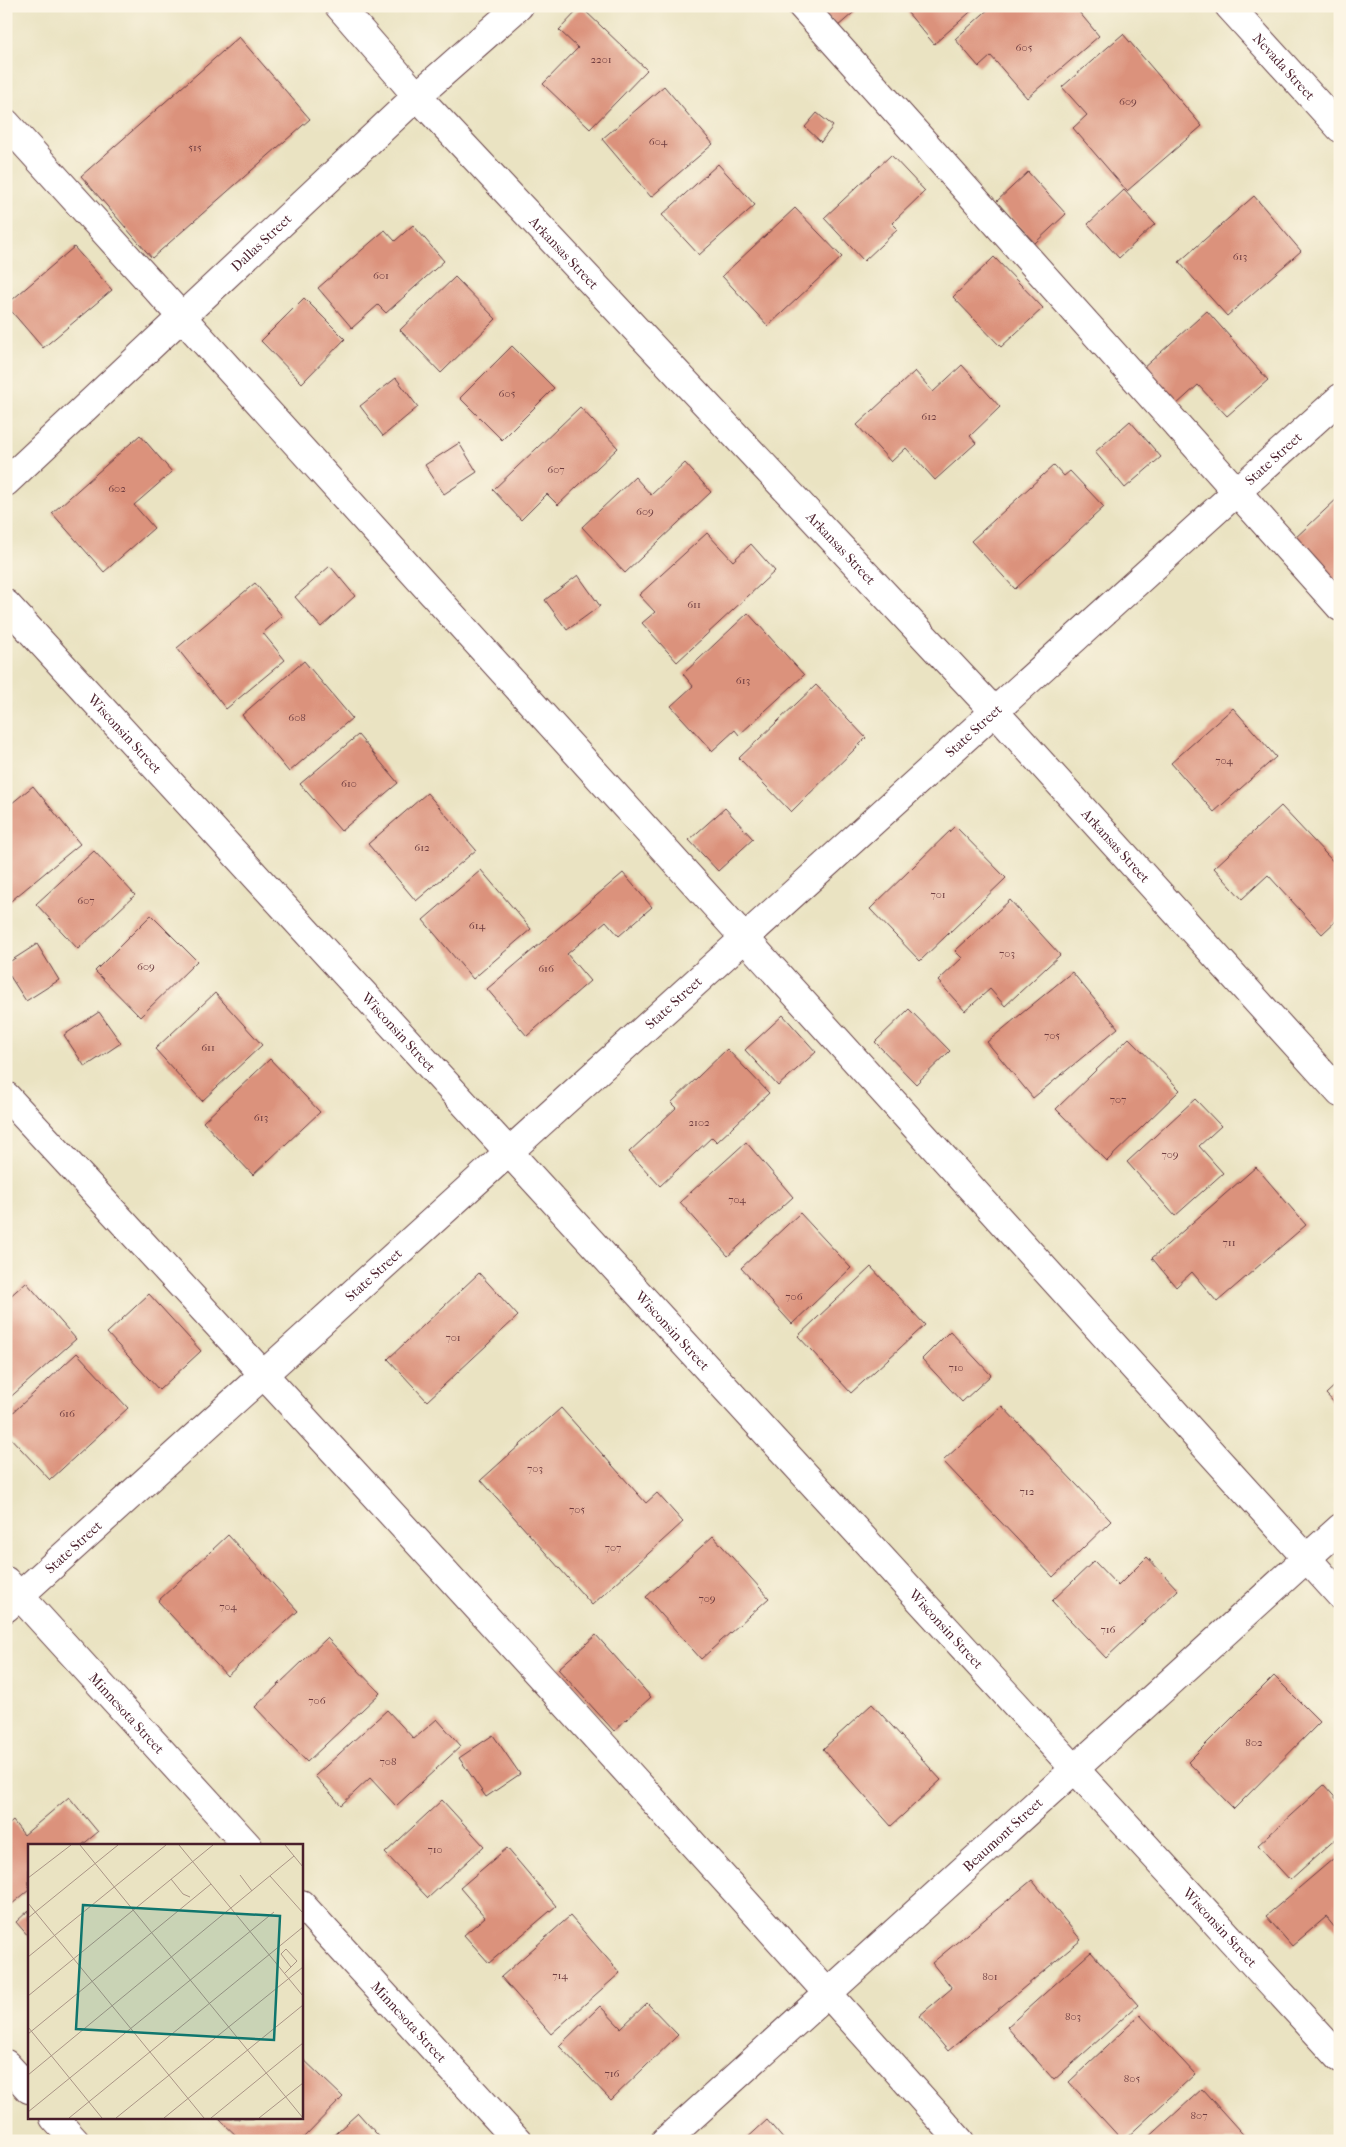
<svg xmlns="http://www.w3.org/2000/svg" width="1346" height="2147" viewBox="0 0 1346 2147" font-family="'IM FELL French Canon',serif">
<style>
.building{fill:#db927c}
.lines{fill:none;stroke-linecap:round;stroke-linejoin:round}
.minor-casing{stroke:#623c42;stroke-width:30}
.minor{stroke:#fff;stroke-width:28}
.labels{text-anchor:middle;stroke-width:4;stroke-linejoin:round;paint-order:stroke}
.number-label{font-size:11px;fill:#6e3c3f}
.street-label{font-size:14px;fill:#4a1f2b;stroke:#fcf5e5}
.inset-road{fill:none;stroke:#aa9586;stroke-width:1}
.view{fill:#0f766e;fill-opacity:0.15;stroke:#0f766e;stroke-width:2.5}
.inset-edge{fill:none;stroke:#4a1f2b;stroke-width:2.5}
</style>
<rect width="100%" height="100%" fill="#fcf5e5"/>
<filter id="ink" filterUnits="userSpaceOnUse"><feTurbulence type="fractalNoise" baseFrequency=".02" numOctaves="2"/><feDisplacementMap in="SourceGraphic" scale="10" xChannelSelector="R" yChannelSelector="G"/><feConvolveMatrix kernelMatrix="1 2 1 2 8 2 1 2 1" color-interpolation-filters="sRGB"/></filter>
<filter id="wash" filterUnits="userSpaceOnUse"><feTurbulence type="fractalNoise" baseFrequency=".0096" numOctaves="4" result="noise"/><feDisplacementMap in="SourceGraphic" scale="20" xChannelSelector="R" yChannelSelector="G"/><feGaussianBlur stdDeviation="1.12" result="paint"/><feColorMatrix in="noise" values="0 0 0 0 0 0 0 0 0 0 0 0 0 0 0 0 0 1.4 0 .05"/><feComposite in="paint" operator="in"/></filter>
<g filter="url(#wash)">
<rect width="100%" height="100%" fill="#eae3c2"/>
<g id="blocks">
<!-- building -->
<path class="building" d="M 818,6 L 861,6 L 837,27 Z
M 902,6 L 977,6 L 934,44 Z
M 992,6 L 1074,6 L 1099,36 L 1027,98 L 991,56 L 979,67 L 955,39 Z
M 581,7 L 647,70 L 590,129 L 543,84 L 578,48 L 559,30 Z
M 1123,34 L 1202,126 L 1127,191 L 1073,128 L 1087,115 L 1062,87 Z
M 239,37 L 310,119 L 152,258 L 81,176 Z
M 664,86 L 713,144 L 651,197 L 602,139 Z
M 817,113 L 833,126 L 821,142 L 805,127 Z
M 891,155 L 925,191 L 892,223 L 898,229 L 864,261 L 824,218 Z
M 718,164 L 755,205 L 699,255 L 662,215 Z
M 1028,172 L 1066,214 L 1035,243 L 996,202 Z
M 1124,190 L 1155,224 L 1119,258 L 1088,224 Z
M 1254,196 L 1301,251 L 1227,316 L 1179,262 Z
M 795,208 L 842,257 L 768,326 L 722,276 Z
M 413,225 L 444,261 L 386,313 L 378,305 L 352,328 L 318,288 L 385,230 L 395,241 Z
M 74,247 L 112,290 L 43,348 L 6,305 Z
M 994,257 L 1043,308 L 1001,347 L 953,297 Z
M 455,277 L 496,319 L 441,373 L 400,330 Z
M 304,298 L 345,339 L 302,383 L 261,341 Z
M 1207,311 L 1268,380 L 1227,416 L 1198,385 L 1175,406 L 1142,369 Z
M 512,346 L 554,388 L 502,440 L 460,398 Z
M 962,365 L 1000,407 L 970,436 L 976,443 L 935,480 L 906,448 L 891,462 L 857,425 L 915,371 L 933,392 Z
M 396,378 L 418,407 L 383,436 L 360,406 Z
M 580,407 L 618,448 L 558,505 L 547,494 L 521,520 L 493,490 Z
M 1130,421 L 1161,457 L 1125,488 L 1095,452 Z
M 140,435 L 172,472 L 134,505 L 154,528 L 104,572 L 52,513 Z
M 459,443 L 477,472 L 444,494 L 425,465 Z
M 685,463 L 711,492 L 625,573 L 582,527 L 635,477 L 651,495 Z
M 1054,465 L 1064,476 L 1070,471 L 1104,507 L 1015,589 L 971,541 Z
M 1340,496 L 1340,575 L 1331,583 L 1293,540 Z
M 707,533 L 733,561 L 751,544 L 775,571 L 677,662 L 642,623 L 655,612 L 639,595 Z
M 330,566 L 355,596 L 321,627 L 295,597 Z
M 578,575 L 600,606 L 567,630 L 545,600 Z
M 255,583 L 282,616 L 263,633 L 285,660 L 226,709 L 177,648 Z
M 748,613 L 804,675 L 739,735 L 735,730 L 712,751 L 671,706 L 693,686 L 683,674 Z
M 304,661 L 352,718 L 289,772 L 242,715 Z
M 816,685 L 866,738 L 791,812 L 739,758 Z
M 1233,708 L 1276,757 L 1214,812 L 1171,763 Z
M 358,735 L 398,783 L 341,831 L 300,784 Z
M 33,786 L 80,844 L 6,905 L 6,808 Z
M 427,793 L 476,850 L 416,901 L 368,844 Z
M 1281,806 L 1340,869 L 1340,917 L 1322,934 L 1268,875 L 1242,899 L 1214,868 Z
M 725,808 L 753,839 L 718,871 L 689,840 Z
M 955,826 L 1006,878 L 920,961 L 870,909 Z
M 94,851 L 135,895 L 78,949 L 36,904 Z
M 481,870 L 531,929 L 473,979 L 423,920 Z
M 623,873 L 652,907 L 619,936 L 606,921 L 567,954 L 590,981 L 527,1036 L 487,989 Z
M 1010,900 L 1060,955 L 1005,1006 L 990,989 L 965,1011 L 938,981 L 962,958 L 955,951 Z
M 151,915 L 197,961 L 140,1017 L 95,971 Z
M 37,944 L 59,980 L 26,1001 L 6,970 L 6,964 Z
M 1072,972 L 1118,1028 L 1033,1098 L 987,1042 Z
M 215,993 L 262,1045 L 202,1101 L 155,1049 Z
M 909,1009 L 950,1051 L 916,1084 L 875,1042 Z
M 99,1012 L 121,1043 L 85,1067 L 64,1035 Z
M 783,1015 L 816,1052 L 778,1086 L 745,1050 Z
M 1129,1038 L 1180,1090 L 1107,1161 L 1056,1109 Z
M 727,1049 L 769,1093 L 717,1142 L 712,1137 L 660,1186 L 629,1152 L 676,1108 L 671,1103 Z
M 270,1059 L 320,1112 L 253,1175 L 203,1122 Z
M 1195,1099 L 1221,1126 L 1199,1146 L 1223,1173 L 1175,1216 L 1127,1162 Z
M 746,1142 L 793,1197 L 728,1256 L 680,1202 Z
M 1256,1167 L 1306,1225 L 1217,1302 L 1192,1272 L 1176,1287 L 1152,1258 Z
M 800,1213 L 851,1268 L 792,1324 L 741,1268 Z
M 871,1267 L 925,1325 L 851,1393 L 798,1336 Z
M 479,1273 L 518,1316 L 427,1401 L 388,1359 Z
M 26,1282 L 76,1339 L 6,1401 L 6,1300 Z
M 149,1294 L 201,1351 L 159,1390 L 107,1333 Z
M 950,1331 L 991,1375 L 962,1402 L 922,1359 Z
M 77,1353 L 128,1408 L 50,1480 L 6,1433 L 6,1419 Z
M 1340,1381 L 1340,1409 L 1326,1394 Z
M 1002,1406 L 1111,1521 L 1053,1577 L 943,1461 Z
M 561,1408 L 646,1503 L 657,1493 L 683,1522 L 592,1605 L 481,1480 Z
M 228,1535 L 298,1611 L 227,1676 L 158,1601 Z
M 713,1536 L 769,1598 L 701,1659 L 646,1597 Z
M 1147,1557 L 1178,1590 L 1106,1658 L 1052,1601 L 1094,1561 L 1118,1586 Z
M 596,1635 L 651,1697 L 614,1731 L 558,1669 Z
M 327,1638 L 380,1693 L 307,1762 L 255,1707 Z
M 1274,1676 L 1320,1722 L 1234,1809 L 1188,1762 Z
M 872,1704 L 941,1780 L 891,1826 L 823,1749 Z
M 387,1710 L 414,1739 L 437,1719 L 461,1746 L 396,1806 L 370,1778 L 341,1805 L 315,1776 Z
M 493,1735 L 520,1774 L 486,1797 L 459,1758 Z
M 1324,1785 L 1340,1803 L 1340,1835 L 1290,1880 L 1258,1845 Z
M 69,1797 L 98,1832 L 81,1846 L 29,1846 L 29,1890 L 6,1909 L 6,1827 L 13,1821 L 24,1835 Z
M 442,1800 L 484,1846 L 428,1898 L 385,1853 Z
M 507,1848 L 556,1906 L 489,1963 L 464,1935 L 485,1917 L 460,1888 Z
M 1340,1853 L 1340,1934 L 1326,1917 L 1292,1946 L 1266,1916 Z
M 1032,1880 L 1081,1940 L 948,2051 L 919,2016 L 952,1988 L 932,1963 Z
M 29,1910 L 29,1937 L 16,1922 Z
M 570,1916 L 620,1973 L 551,2034 L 501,1977 Z
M 1091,1952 L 1138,2005 L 1054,2080 L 1007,2027 Z
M 647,2003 L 678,2035 L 611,2100 L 559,2046 L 600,2006 L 621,2028 Z
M 1140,2015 L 1195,2074 L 1123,2141 L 1069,2082 Z
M 301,2057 L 343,2097 L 300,2141 L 242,2141 L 219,2119 L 301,2118 Z
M 1202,2089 L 1249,2141 L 1145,2141 Z
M 358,2113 L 383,2141 L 327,2141 Z
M 767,2120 L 785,2141 L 744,2141 Z"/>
</g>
</g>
<g filter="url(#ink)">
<use href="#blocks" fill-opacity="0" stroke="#623c42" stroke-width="1"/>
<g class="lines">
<defs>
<g id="minor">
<path id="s1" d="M 339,6 L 417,96 L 994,711 L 1340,1093"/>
<path d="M 802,6 L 1340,607"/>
<path id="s2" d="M 1229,6 L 1340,128"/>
<path d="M 6,123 L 1340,1595"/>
<path id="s3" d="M 6,482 L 417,96 L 519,6"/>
<path id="s4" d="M 6,604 L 1340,2058"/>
<path d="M 6,1096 C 327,1442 646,1789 960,2141"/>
<path id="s5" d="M 6,1581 L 248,1846"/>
<path id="s6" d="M 6,1608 L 1340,398"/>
<path id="s7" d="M 301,1904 L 518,2141"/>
<path d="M 6,2064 L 29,2089"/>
<path d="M 54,2118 L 75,2141"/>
<path id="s8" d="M 665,2141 L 1340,1528"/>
</g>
</defs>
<!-- minor casing -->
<use href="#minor" class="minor-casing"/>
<!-- minor -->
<use href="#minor" class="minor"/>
</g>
</g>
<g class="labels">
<!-- number labels -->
<g class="number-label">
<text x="1024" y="51">605</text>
<text x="601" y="63">2201</text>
<text x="1128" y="105">609</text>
<text x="658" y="145">604</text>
<text x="195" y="151">515</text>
<text x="1240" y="260">613</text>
<text x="381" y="279">601</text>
<text x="507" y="397">605</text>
<text x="929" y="420">612</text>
<text x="556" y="473">607</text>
<text x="117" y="492">602</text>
<text x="645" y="515">609</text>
<text x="694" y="608">611</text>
<text x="743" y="684">613</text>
<text x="297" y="721">608</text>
<text x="1224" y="764">704</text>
<text x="349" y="787">610</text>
<text x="422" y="851">612</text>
<text x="938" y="898">701</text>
<text x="86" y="904">607</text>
<text x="477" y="929">614</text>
<text x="1007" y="957">703</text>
<text x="146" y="970">609</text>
<text x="546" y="972">616</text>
<text x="1052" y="1039">705</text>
<text x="208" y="1051">611</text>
<text x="1118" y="1103">707</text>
<text x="261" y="1121">613</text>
<text x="699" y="1126">2102</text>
<text x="1170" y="1158">709</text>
<text x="737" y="1203">704</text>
<text x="1229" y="1246">711</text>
<text x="794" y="1300">706</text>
<text x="453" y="1341">701</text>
<text x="956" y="1371">710</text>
<text x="67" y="1417">616</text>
<text x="535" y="1472">703</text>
<text x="1027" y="1495">712</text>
<text x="577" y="1513">705</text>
<text x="613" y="1551">707</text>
<text x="707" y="1602">709</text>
<text x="228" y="1610">704</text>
<text x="1108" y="1633">716</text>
<text x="317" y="1704">706</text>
<text x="1254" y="1746">802</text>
<text x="388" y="1765">708</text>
<text x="435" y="1853">710</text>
<text x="560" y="1979">714</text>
<text x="990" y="1980">801</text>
<text x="1073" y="2020">803</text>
<text x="612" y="2077">716</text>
<text x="1132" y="2082">805</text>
<text x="1199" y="2119">807</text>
</g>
<!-- street labels -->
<g class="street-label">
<text dy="5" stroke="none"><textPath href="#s2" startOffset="82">Nevada Street</textPath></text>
<text dy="5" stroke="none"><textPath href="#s3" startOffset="350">Dallas Street</textPath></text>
<text dy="5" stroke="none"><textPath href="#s1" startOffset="334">Arkansas Street</textPath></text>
<text dy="5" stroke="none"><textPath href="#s6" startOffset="1711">State Street</textPath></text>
<text dy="5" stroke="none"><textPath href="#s1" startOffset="739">Arkansas Street</textPath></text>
<text dy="5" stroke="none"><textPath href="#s6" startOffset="1306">State Street</textPath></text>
<text dy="5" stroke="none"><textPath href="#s4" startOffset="176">Wisconsin Street</textPath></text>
<text dy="5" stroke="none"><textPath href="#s1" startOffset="1144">Arkansas Street</textPath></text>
<text dy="5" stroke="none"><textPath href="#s6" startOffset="901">State Street</textPath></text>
<text dy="5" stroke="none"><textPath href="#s4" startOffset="581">Wisconsin Street</textPath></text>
<text dy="5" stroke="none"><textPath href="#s6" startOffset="496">State Street</textPath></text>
<text dy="5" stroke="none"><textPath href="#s4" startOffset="986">Wisconsin Street</textPath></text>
<text dy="5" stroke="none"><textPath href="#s6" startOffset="91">State Street</textPath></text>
<text dy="5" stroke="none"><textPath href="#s4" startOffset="1391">Wisconsin Street</textPath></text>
<text dy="5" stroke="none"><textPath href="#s5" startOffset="179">Minnesota Street</textPath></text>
<text dy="5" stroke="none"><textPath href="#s8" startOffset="456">Beaumont Street</textPath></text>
<text dy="5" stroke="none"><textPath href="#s4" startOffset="1796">Wisconsin Street</textPath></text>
<text dy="5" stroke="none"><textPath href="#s7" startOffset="160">Minnesota Street</textPath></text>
</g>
</g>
<!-- overview -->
<g transform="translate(28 1844)">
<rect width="275" height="275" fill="#eae3c2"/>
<path class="inset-road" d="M 52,1 L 275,274M 151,1 L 275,152M 257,1 L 275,23M 212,31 L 224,47M 242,32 L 275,69M 0,34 L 43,1M 143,35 L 155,50 L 162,53M 0,59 L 176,274M 0,74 L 90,1M 0,113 L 138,1M 257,129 L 269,117 L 258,105 L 253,110 L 263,123M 0,152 L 185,1M 0,183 L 74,274M 0,190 L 183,40M 0,231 L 266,12M 0,268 L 246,68M 41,274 L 275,83M 88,274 L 275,123M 136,274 L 275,161M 183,274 L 275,199M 231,274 L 275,239"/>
<path class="view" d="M 55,61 L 252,72 L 246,196 L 48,185 Z"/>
<rect width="275" height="275" class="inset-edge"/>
</g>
<!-- margin -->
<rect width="1346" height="2147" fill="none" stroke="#fcf5e5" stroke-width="25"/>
</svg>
